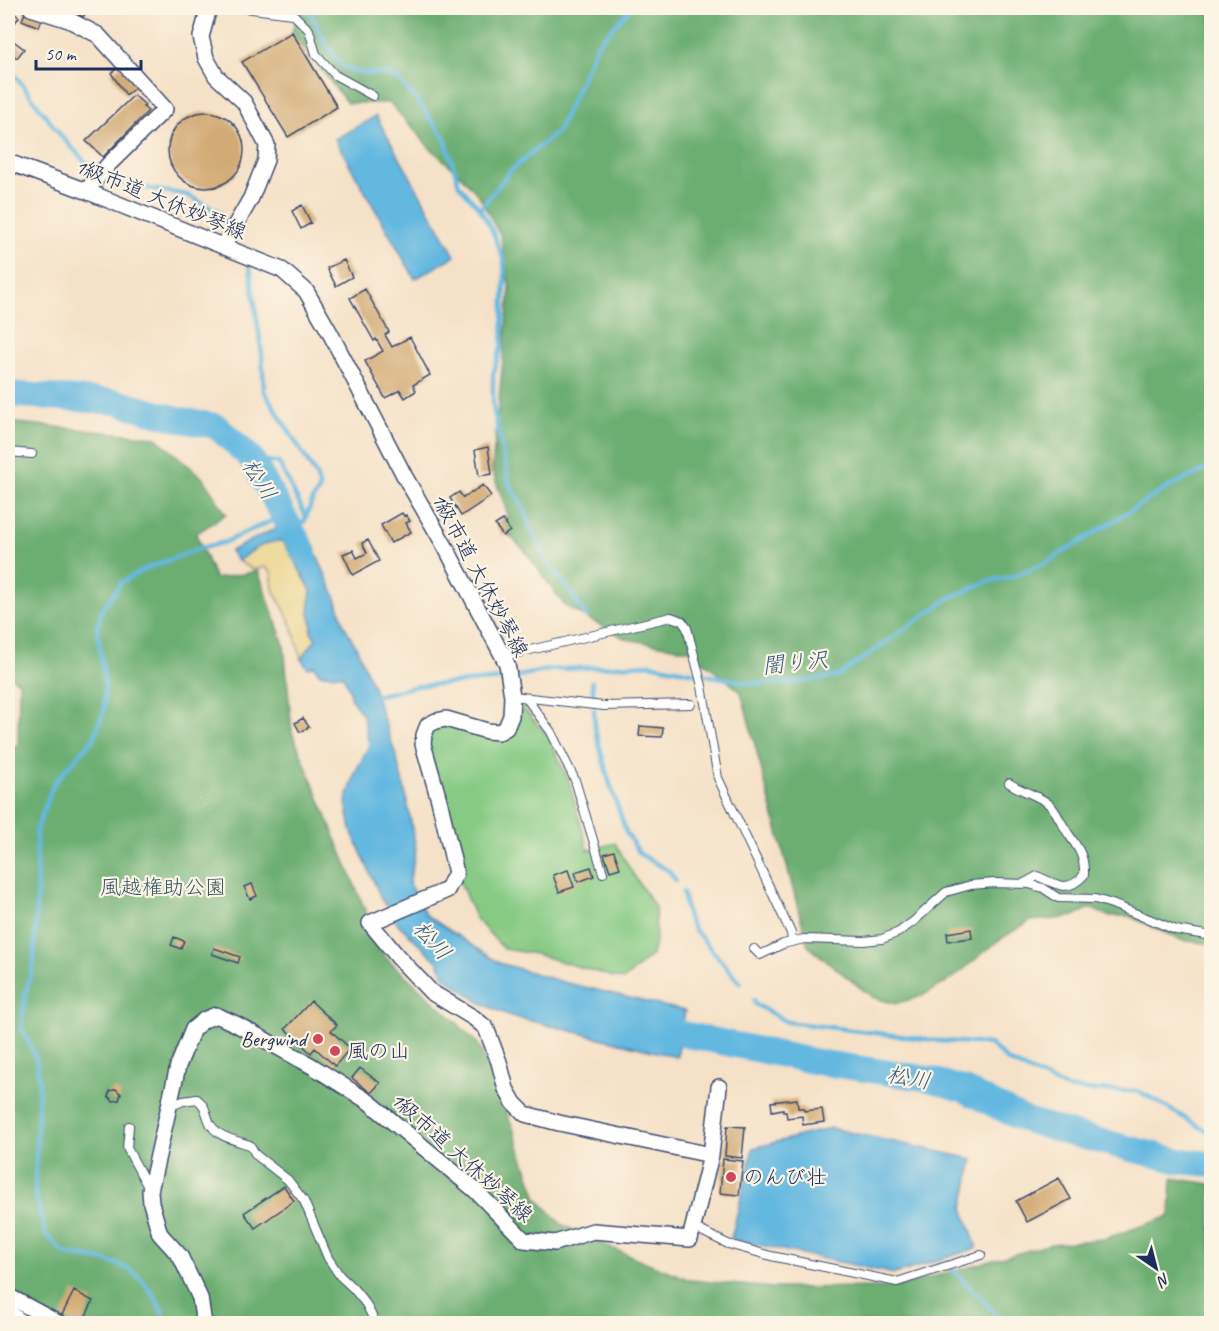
<svg xmlns="http://www.w3.org/2000/svg" width="1219" height="1331" viewBox="0 0 1219 1331" font-family="Caveat,'Klee One',sans-serif">
<style>
.green{fill:#86ca84;stroke:#507c71;stroke-width:1.5}
.forest{fill:#6cae72;stroke:#446e68;stroke-width:1.5}
.sand{fill:#eeda9e;stroke:#84847e;stroke-width:1.5}
.water{fill:#64b8e0;stroke:#40749f;stroke-width:1.5}
.lines{fill:none;stroke-linecap:round;stroke-linejoin:round}
.stream{stroke:#64b8e0;stroke-width:4.5}
.river{stroke:#64b8e0;stroke-width:26}
.building{fill:#d2aa75}
.service-casing{stroke:#3c4a6e;stroke-width:10}
.minor-casing{stroke:#3c4a6e;stroke-width:18}
.primary-casing{stroke:#3c4a6e;stroke-width:26}
.service{stroke:#fff;stroke-width:8}
.minor{stroke:#fff;stroke-width:15}
.primary{stroke:#fff;stroke-width:22}
.poi-dot{fill:#d1495b;stroke:#fcf5e5;stroke-width:2}
.labels{text-anchor:middle;stroke-width:4.5;stroke-linejoin:round;paint-order:stroke}
.street-label{font-size:21px;fill:#1b2f5e;stroke:#fcf5e5}
.park-label{font-size:21px;fill:#365668;stroke:#fcf5e5}
.poi-label{font-size:21px;fill:#1b2f5e;stroke:#fcf5e5;text-anchor:start}
.water-label{font-size:22px;font-style:italic;fill:#315885;stroke:#fcf5e5}
</style>
<rect width="100%" height="100%" fill="#fcf5e5"/>
<filter id="ink" filterUnits="userSpaceOnUse"><feTurbulence type="fractalNoise" baseFrequency=".0167" numOctaves="2"/><feDisplacementMap in="SourceGraphic" scale="12" xChannelSelector="R" yChannelSelector="G"/><feConvolveMatrix kernelMatrix="1 2 1 2 8 2 1 2 1" color-interpolation-filters="sRGB"/></filter>
<filter id="wash" filterUnits="userSpaceOnUse"><feTurbulence type="fractalNoise" baseFrequency=".008" numOctaves="4" result="noise"/><feDisplacementMap in="SourceGraphic" scale="24" xChannelSelector="R" yChannelSelector="G"/><feGaussianBlur stdDeviation="1.35" result="paint"/><feColorMatrix in="noise" values="0 0 0 0 0 0 0 0 0 0 0 0 0 0 0 0 0 1.4 0 .05"/><feComposite in="paint" operator="in"/></filter>
<g filter="url(#wash)">
<rect width="100%" height="100%" fill="#f5e1c7"/>
<!-- green -->
<path class="green" d="M 512,696 L 548,736 L 569,781 L 588,850 L 615,843 L 633,874 L 655,907 L 656,938 L 652,955 L 623,980 L 536,954 L 504,949 L 476,919 L 456,873 L 424,735 L 436,721 L 499,732 Z"/>
<!-- forest -->
<path class="forest" d="M 299,8 L 1211,8 L 1211,944 L 1181,940 L 1129,916 L 1108,916 L 1090,908 L 1074,916 L 1056,919 L 1030,921 L 999,940 L 952,979 L 922,996 L 895,1004 L 872,997 L 808,946 L 741,692 L 689,650 L 626,639 L 565,606 L 525,551 L 498,524 L 508,515 L 492,470 L 510,289 L 501,237 L 479,196 L 464,179 L 429,147 L 390,103 L 347,103 L 292,32 Z
M 8,422 L 155,437 L 204,479 L 226,514 L 196,534 L 215,579 L 258,571 L 284,645 L 292,732 L 384,956 L 454,1020 L 479,1045 L 513,1128 L 537,1198 L 561,1224 L 616,1250 L 690,1280 L 773,1288 L 896,1287 L 1051,1244 L 1104,1239 L 1170,1216 L 1172,1178 L 1211,1184 L 1211,1323 L 32,1324 L 8,1302 L 8,751 L 18,744 L 19,682 L 8,675 Z"/>
<!-- sand -->
<path class="sand" d="M 272,540 L 283,541 L 311,590 L 309,614 L 312,624 L 311,631 L 316,639 L 301,659 C 297,643 294,627 286,613 C 276,593 272,597 272,573 L 265,567 L 253,570 L 238,561 L 246,554 Z"/>
<!-- water -->
<path class="water" d="M 376,116 L 455,256 L 415,279 L 335,139 Z
M 294,519 L 311,542 L 337,601 L 344,625 L 356,646 L 372,684 L 396,756 L 405,791 L 416,849 L 409,884 L 426,915 L 499,963 L 563,982 L 685,1011 L 677,1057 L 511,1016 L 481,1003 L 444,976 L 438,962 L 398,924 L 381,898 L 351,830 L 346,802 L 355,773 L 369,745 L 363,715 L 350,698 L 350,691 L 343,675 L 320,674 L 314,666 L 308,668 L 301,659 L 316,639 L 311,631 L 312,624 L 309,614 L 311,590 L 283,541 C 266,540 250,551 238,561 L 230,551 Z
M 830,1128 L 973,1159 L 963,1208 L 977,1248 L 895,1274 L 731,1239 L 753,1148 Z"/>
<g class="lines">
<!-- stream -->
<path class="stream" d="M 301,8 L 311,14 L 326,44 L 342,66 L 353,71 L 372,74 L 387,74 L 397,79 L 412,94 L 445,138 L 459,185 L 480,209 L 492,230 L 504,261 L 505,280 L 502,344 L 493,375 L 493,406 L 509,484 L 524,509 L 530,528 L 549,565 L 565,584 L 587,617
M 8,66 L 61,136 L 89,166 L 119,183 L 187,195 L 219,212 L 229,229
M 480,209 L 510,171 L 558,131 L 598,43 L 631,8
M 249,262 L 262,354 L 264,391 L 316,475 L 320,489 L 313,499 L 304,522 L 295,527
M 251,458 L 279,463 L 306,517
M 592,682 L 594,701
M 371,697 L 417,686 L 503,679 L 548,670 L 649,664 L 748,683 L 791,683 L 838,676 L 949,598 L 989,581 L 1014,576 L 1044,564 L 1167,488 L 1212,466
M 594,709 L 595,729 L 608,778 L 626,832 L 640,854 L 669,871 L 676,881
M 683,892 L 687,915 L 693,928 L 740,983
M 754,1000 L 755,1004 L 787,1022 L 941,1041 L 990,1044 L 1008,1061 L 1066,1088 L 1083,1090 L 1136,1091 L 1144,1094 L 1212,1134
M 950,1267 L 1006,1324
M 167,1324 C 160,1302 144,1275 122,1266 C 106,1259 85,1258 67,1254 L 60,1249 L 46,1235 L 35,1193 L 39,1081 L 36,1058 L 21,1027 L 25,995 L 34,962 L 37,893 L 36,831 L 54,783 L 94,738 L 104,710 L 105,686 L 97,628 L 102,609 L 122,582 L 145,569 L 198,549 L 225,542 L 282,516"/>
<!-- river -->
<path class="river" d="M 8,394 L 116,402 L 181,420 L 216,426 L 251,458 L 304,552
M 649,1027 L 817,1062 L 929,1079 L 965,1090 L 1023,1119 L 1072,1134 L 1179,1161 L 1212,1164"/>
</g>
<g id="blocks">
<!-- building -->
<path class="building" d="M 67,8 L 89,8 L 83,17 Z
M 8,9 L 19,17 L 8,33 Z
M 26,10 L 43,17 L 39,27 L 22,20 Z
M 292,32 L 337,107 L 288,137 L 242,62 Z
M 11,39 L 24,49 L 17,58 L 8,51 L 8,43 Z
M 120,66 L 137,86 L 126,95 L 111,73 Z
M 134,95 L 145,105 L 143,107 L 148,111 L 103,157 L 86,141 Z
M168 150a38 38 0 1 1 76 0a38 38 0 1 1-76 0Z
M 302,205 L 311,223 L 301,229 L 292,211 Z
M 344,260 L 352,277 L 336,286 L 327,268 Z
M 365,289 L 389,332 L 385,335 L 392,347 L 410,337 L 430,375 L 413,385 L 416,391 L 405,398 L 400,390 L 385,398 L 365,361 L 383,351 L 376,339 L 374,341 L 350,298 Z
M 488,447 L 492,474 L 479,476 L 475,450 Z
M 483,485 L 491,496 L 461,516 L 450,498 L 459,492 L 463,498 Z
M 402,513 L 404,516 L 406,515 L 410,521 L 406,523 L 411,532 L 391,543 L 381,525 Z
M 503,520 L 510,531 L 503,536 L 495,525 Z
M 368,540 L 379,561 L 353,575 L 343,554 L 353,550 L 357,558 L 367,553 L 362,543 Z
M 303,718 L 309,727 L 300,732 L 295,723 Z
M 640,726 L 663,728 L 662,737 L 639,736 Z
M 614,851 L 620,868 L 610,871 L 604,854 Z
M 591,867 L 594,876 L 578,882 L 575,872 Z
M 568,870 L 574,887 L 559,892 L 553,875 Z
M 252,884 L 257,896 L 250,899 L 244,887 Z
M 971,929 L 972,938 L 948,941 L 947,933 Z
M 174,937 L 184,941 L 181,949 L 171,945 Z
M 214,948 L 240,957 L 238,963 L 212,954 Z
M 311,1001 L 337,1025 L 331,1031 L 350,1048 L 335,1066 L 315,1048 L 311,1053 L 285,1029 Z
M 360,1068 L 380,1083 L 371,1093 L 352,1078 Z
M 116,1089 L 121,1094 L 119,1100 L 113,1101 L 108,1096 L 110,1091 Z
M 797,1099 L 798,1108 L 804,1108 L 804,1111 L 822,1109 L 824,1122 L 803,1125 L 802,1116 L 787,1118 L 786,1112 L 783,1112 L 783,1109 L 772,1111 L 771,1102 Z
M 727,1126 L 745,1127 L 742,1158 L 725,1156 Z
M 723,1159 L 743,1161 L 739,1195 L 720,1193 Z
M 1059,1178 L 1071,1199 L 1027,1222 L 1016,1201 Z
M 284,1186 L 294,1201 L 255,1228 L 244,1213 Z
M 74,1291 L 93,1301 L 82,1324 L 74,1324 L 61,1317 Z"/>
</g>
</g>
<g filter="url(#ink)">
<use href="#blocks" fill-opacity="0" stroke="#3c4a6e" stroke-width="1.5"/>
<g class="lines">
<defs>
<path id="service" d="M 244,8 L 293,14 L 309,30 L 316,54 L 335,75 L 373,96
M 8,452 L 32,454
M 499,648 L 513,654 L 671,617 L 682,621 L 687,628 L 702,686 L 718,778 L 791,933 L 792,941
M 512,696 L 604,706 L 691,704
M 527,699 L 551,732 L 575,780 L 603,873
M 1009,783 C 1022,792 1039,795 1050,805 C 1056,811 1059,819 1063,825 C 1074,845 1085,851 1084,875 C 1067,894 1056,884 1037,876 L 1023,884
M 754,949 L 760,955 L 783,944 L 804,939 L 864,941 L 882,939 L 899,932 L 914,921 L 946,892 L 971,885 L 995,883 L 1029,884 L 1043,888 L 1058,898 L 1095,899 L 1112,904 L 1176,930 L 1212,936
M 169,1107 L 183,1101 L 197,1099 C 206,1106 205,1111 209,1121 C 215,1137 235,1140 250,1145 L 256,1155 L 288,1180 L 304,1201 L 328,1258 L 340,1276 L 353,1288 L 366,1304 L 376,1324
M 129,1126 L 127,1148 L 149,1189
M 693,1227 L 728,1244 L 771,1256 L 897,1282 L 981,1255"/>
<path id="minor" d="M 31,8 L 69,20 L 98,35 L 165,109 L 108,165 L 86,191
M 209,8 L 201,37 L 206,58 L 216,76 L 244,102 L 267,145 L 266,160 L 251,198 L 224,245
M 8,162 L 86,191 L 282,270 L 306,291 L 329,331 L 405,477 L 446,548 L 507,664 L 512,696 L 511,716 L 506,728 L 499,732 L 487,731 L 446,719 L 436,721 L 428,725 L 424,735 L 423,744 L 439,800 L 456,873 L 447,890 L 370,923 L 398,957 L 431,992 L 474,1018 L 486,1028 L 499,1062 L 506,1089 L 514,1103 L 525,1114 L 559,1123 L 711,1155
M 8,1296 L 60,1324
M 204,1324 L 200,1298 L 180,1256 L 160,1234 L 151,1203 L 150,1191 L 178,1066 L 193,1029 L 204,1020 L 216,1015 L 236,1024 L 312,1066 L 369,1102 L 475,1190 L 524,1240 L 555,1243 L 593,1231 L 690,1239 L 711,1155 L 719,1087"/>
<path id="primary" d="M 8,1316 L 18,1324"/>
</defs>
<!-- service casing -->
<use href="#service" class="service-casing"/>
<!-- minor casing -->
<use href="#minor" class="minor-casing"/>
<!-- primary casing -->
<use href="#primary" class="primary-casing"/>
<!-- service -->
<use href="#service" class="service"/>
<!-- minor -->
<use href="#minor" class="minor"/>
<!-- primary -->
<use href="#primary" class="primary"/>
</g>
</g>
<!-- markers -->
<g class="poi-dot">
<circle cx="318" cy="1039" r="6"/>
<circle cx="335" cy="1051" r="6"/>
<circle cx="731" cy="1177" r="6"/>
</g>
<g class="labels">
<!-- street labels -->
<g class="street-label">
<text transform="translate(161 199) rotate(22)" y="7">1級市道 大休妙琴線</text>
<text transform="translate(480 575) rotate(62)" y="7">1級市道 大休妙琴線</text>
<text transform="translate(462 1157) rotate(42)" y="7">1級市道 大休妙琴線</text>
</g>
<!-- park labels -->
<g class="park-label">
<text x="163" y="894">風越権助公園</text>
</g>
<!-- poi labels -->
<g class="poi-label">
<text x="306" y="1046" text-anchor="end">Bergwind</text>
<text x="347" y="1058">風の山</text>
<text x="743" y="1184">のんび壮</text>
</g>
<!-- water labels -->
<g class="water-label">
<text transform="translate(260 479) rotate(58)" y="8">松川</text>
<text transform="translate(795 662) rotate(-6)" y="8">闇り沢</text>
<text transform="translate(433 940) rotate(48)" y="8">松川</text>
<text transform="translate(909 1077) rotate(10)" y="8">松川</text>
</g>
</g>
<!-- margin -->
<rect width="1219" height="1331" fill="none" stroke="#fcf5e5" stroke-width="30"/>
<!-- north arrow -->
<g transform="translate(1156 1268) rotate(145)" stroke="#fcf5e5" stroke-width="4.5" paint-order="stroke">
<path d="M0-4.5L10 22L0 15L-10 22Z" fill="#1b2f5e"/>
<text y="-9" font-size="16" font-weight="bold" text-anchor="middle" fill="#1b2f5e">N</text>
</g>
<!-- scale -->
<path d="M36 60v9h105v-9" fill="none" stroke="#1b2f5e" stroke-width="3"/>
<text x="45" y="60" font-size="18" fill="#1b2f5e" stroke="#fcf5e5" stroke-width="4.5" paint-order="stroke">50 m</text>
</svg>
